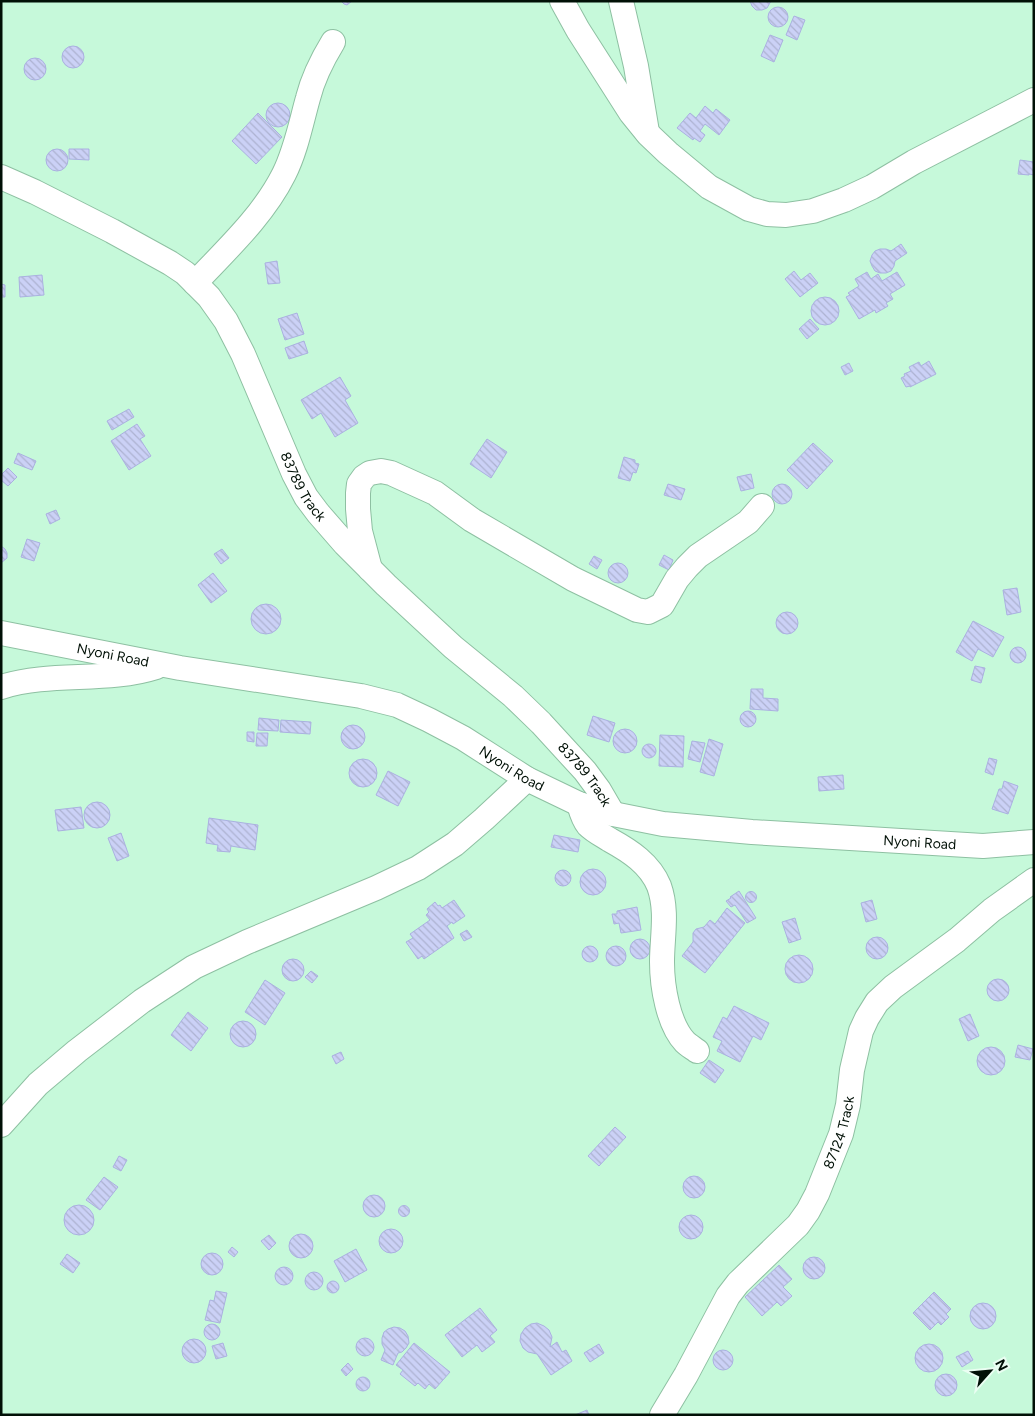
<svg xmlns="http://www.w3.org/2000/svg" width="1035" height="1416" viewBox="0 0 1035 1416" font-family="Figtree,sans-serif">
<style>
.building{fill:url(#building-back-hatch);stroke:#aab1e0}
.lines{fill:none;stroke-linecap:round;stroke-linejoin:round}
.minor-casing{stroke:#8ec0a2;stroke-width:26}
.minor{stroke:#fff;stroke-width:24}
.labels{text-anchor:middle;stroke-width:4.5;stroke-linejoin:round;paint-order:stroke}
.street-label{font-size:14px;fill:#011006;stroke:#eafef2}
</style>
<defs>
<pattern id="building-back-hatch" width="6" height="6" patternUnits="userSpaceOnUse" patternTransform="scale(1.25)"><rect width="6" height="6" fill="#cbd1f6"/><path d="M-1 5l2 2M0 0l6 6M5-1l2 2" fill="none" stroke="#adb2d1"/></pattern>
</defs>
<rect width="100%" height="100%" fill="#c6f9da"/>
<!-- building -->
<path class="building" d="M 341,1 L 352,1 L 347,5 L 344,4 Z
M 750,1 L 771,1 L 767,8 L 762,10 L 756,10 L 752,6 Z
M768 17a10 10 0 1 1 20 0a10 10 0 1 1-20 0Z
M 794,16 L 805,20 L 797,40 L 786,35 Z
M 770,35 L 783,40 L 774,62 L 761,56 Z
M62 57a11 11 0 1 1 22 0a11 11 0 1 1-22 0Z
M24 69a11 11 0 1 1 22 0a11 11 0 1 1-22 0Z
M266 115a12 12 0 1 1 24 0a12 12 0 1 1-24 0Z
M 705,106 L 713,113 L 716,109 L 730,120 L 719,135 L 705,124 L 700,131 L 705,135 L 700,142 L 694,138 L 693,140 L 677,128 L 690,113 L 696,118 Z
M 258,113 L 282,137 L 256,164 L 232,141 Z
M46 160a11 11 0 1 1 22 0a11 11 0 1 1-22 0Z
M 69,149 L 89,149 L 89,160 L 69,159 Z
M 1020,160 L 1034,162 L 1034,175 L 1029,174 L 1029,175 L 1018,174 Z
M 901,244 L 907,253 L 895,261 L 894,266 L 891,271 L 886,273 L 880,273 L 875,271 L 872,266 L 870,261 L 872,255 L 875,251 L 880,249 L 886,249 L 891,251 Z
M 277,261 L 280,283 L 268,284 L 265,263 Z
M 794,271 L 801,280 L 810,273 L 818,283 L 800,297 L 785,279 Z
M 867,272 L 871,279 L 878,274 L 882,281 L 897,272 L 905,285 L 890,294 L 893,299 L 886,303 L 888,306 L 876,313 L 875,310 L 859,319 L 846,297 L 850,295 L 848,293 L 859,286 L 855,279 Z
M 42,275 L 44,295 L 20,297 L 19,277 Z
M 1,284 L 5,285 L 5,297 L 1,297 Z
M811 311a14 14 0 1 1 28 0a14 14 0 1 1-28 0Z
M 297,313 L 304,334 L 285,340 L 278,319 Z
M 810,319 L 819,329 L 807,339 L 799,329 Z
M 304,341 L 308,353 L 289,359 L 285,348 Z
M 929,361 L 936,374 L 910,387 L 910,386 L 906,387 L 901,378 L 905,376 L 904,374 L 911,371 L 909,367 L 919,362 L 921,366 Z
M 849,363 L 853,371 L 845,375 L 841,367 Z
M 340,377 L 351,396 L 345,400 L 358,423 L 335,437 L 321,413 L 312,419 L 301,400 Z
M 129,409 L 134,417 L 112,430 L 107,421 Z
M 137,424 L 145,436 L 140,439 L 151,456 L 129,470 L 111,441 Z
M 487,439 L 507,452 L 491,478 L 470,464 Z
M 813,443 L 833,461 L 807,489 L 787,470 Z
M 18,453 L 36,461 L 32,470 L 14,463 Z
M 624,457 L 635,460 L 635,463 L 639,464 L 636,473 L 633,472 L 630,481 L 618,478 Z
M 8,468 L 17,477 L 8,486 L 1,480 L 1,475 Z
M 751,474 L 754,488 L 741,491 L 737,477 Z
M772 494a10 10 0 1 1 20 0a10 10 0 1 1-20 0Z
M 668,484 L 685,489 L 681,500 L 664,495 Z
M 56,510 L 60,519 L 50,524 L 46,514 Z
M 27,539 L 40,543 L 34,561 L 21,557 Z
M 1,546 L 5,549 L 7,553 L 7,558 L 1,563 Z
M 222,549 L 229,558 L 221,564 L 214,554 Z
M 664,555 L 673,560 L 669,570 L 659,565 Z
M 594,556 L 602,560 L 597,569 L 589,564 Z
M608 573a10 10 0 1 1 20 0a10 10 0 1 1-20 0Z
M 213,573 L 227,591 L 211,603 L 198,585 Z
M 1017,588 L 1021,612 L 1007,615 L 1003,590 Z
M251 619a15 15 0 1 1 30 0a15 15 0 1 1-30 0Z
M776 623a11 11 0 1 1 22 0a11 11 0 1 1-22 0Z
M 973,621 L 1004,637 L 993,657 L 978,649 L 972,661 L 956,652 Z
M1010 655a8 8 0 1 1 16 0a8 8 0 1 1-16 0Z
M 975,666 L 985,668 L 981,683 L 971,680 Z
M 751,689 L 763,689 L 763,698 L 778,699 L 778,711 L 750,709 Z
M740 719a8 8 0 1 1 16 0a8 8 0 1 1-16 0Z
M 593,716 L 615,723 L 609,742 L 587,735 Z
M 259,718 L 279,720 L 278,731 L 258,730 Z
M 281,720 L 311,722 L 310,734 L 280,732 Z
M341 737a12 12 0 1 1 24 0a12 12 0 1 1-24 0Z
M613 741a12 12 0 1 1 24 0a12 12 0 1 1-24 0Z
M 247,732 L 254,732 L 254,742 L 247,741 Z
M 257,733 L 268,733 L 267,746 L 256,746 Z
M 660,735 L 684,736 L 683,767 L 659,766 Z
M 709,739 L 723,744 L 714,776 L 700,772 Z
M 692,741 L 705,743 L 700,762 L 688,759 Z
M642 751a7 7 0 1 1 14 0a7 7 0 1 1-14 0Z
M 989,758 L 997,760 L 993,775 L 985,772 Z
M349 773a14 14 0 1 1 28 0a14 14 0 1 1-28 0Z
M 388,771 L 410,782 L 398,806 L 376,795 Z
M 843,775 L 844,789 L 819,791 L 818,777 Z
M 1004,781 L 1018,786 L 1008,814 L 992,809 L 999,789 L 1002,789 Z
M84 815a13 13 0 1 1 26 0a13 13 0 1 1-26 0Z
M 81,807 L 84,828 L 58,831 L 55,810 Z
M 209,818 L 258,825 L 255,850 L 231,846 L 230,852 L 217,851 L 218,845 L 206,843 Z
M 121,833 L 129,856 L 117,861 L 108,838 Z
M 554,835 L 580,840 L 578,852 L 551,847 Z
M580 882a13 13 0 1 1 26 0a13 13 0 1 1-26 0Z
M555 878a8 8 0 1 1 16 0a8 8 0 1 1-16 0Z
M 739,891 L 756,918 L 747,923 L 735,905 L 731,907 L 726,901 L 731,898 L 730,897 Z
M745.5 897a5.5 5.5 0 1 1 11 0a5.5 5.5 0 1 1-11 0Z
M 454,900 L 465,916 L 453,924 L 452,922 L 447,926 L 454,938 L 424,959 L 422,956 L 418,959 L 406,942 L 413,938 L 410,934 L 430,920 L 426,915 L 429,912 L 427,909 L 435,902 L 438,906 L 440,905 L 442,908 Z
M 872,900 L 877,919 L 866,922 L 861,903 Z
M 637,907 L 641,930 L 621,933 L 619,923 L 614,924 L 612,914 L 617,914 L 617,911 Z
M 727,908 L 745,923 L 705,973 L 682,956 L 693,942 L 693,933 L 696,929 L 704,927 L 710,920 L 715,924 Z
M 795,918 L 801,939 L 789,943 L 782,922 Z
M 467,930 L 472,937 L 464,941 L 460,934 Z
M866 948a11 11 0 1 1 22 0a11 11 0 1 1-22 0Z
M630 949a10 10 0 1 1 20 0a10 10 0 1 1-20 0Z
M606 956a10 10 0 1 1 20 0a10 10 0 1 1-20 0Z
M582 954a8 8 0 1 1 16 0a8 8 0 1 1-16 0Z
M785 969a14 14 0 1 1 28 0a14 14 0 1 1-28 0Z
M282 970a11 11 0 1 1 22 0a11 11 0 1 1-22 0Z
M 311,971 L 318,976 L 312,983 L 305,977 Z
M987 990a11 11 0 1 1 22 0a11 11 0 1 1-22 0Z
M 265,980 L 285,993 L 265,1025 L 245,1012 Z
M 734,1006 L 769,1023 L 761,1040 L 753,1036 L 740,1062 L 717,1051 L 722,1041 L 713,1037 L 723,1017 L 727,1019 Z
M 188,1012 L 208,1028 L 191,1051 L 171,1035 Z
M 970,1014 L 979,1036 L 968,1041 L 959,1019 Z
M230 1034a13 13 0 1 1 26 0a13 13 0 1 1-26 0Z
M 1018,1045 L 1033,1049 L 1030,1060 L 1015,1057 Z
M977 1061a14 14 0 1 1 28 0a14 14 0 1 1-28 0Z
M 341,1052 L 344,1059 L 336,1064 L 332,1056 Z
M 709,1060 L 724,1070 L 715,1083 L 700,1073 Z
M 615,1127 L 626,1137 L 599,1166 L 588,1156 Z
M 119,1156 L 127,1160 L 121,1171 L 113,1167 Z
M683 1187a11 11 0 1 1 22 0a11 11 0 1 1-22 0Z
M 104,1177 L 118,1187 L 100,1210 L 86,1200 Z
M363 1206a11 11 0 1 1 22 0a11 11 0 1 1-22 0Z
M64 1220a15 15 0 1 1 30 0a15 15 0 1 1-30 0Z
M398.5 1211a5.5 5.5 0 1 1 11 0a5.5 5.5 0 1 1-11 0Z
M679 1227a12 12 0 1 1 24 0a12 12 0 1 1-24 0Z
M379 1241a12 12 0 1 1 24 0a12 12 0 1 1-24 0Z
M289 1246a12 12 0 1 1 24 0a12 12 0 1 1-24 0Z
M 269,1235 L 276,1243 L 269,1250 L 261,1241 Z
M 232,1247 L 238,1252 L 234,1257 L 228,1252 Z
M 356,1249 L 367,1270 L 345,1282 L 334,1261 Z
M201 1264a11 11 0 1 1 22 0a11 11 0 1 1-22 0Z
M 67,1254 L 80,1263 L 73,1273 L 60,1264 Z
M803 1268a11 11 0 1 1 22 0a11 11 0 1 1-22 0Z
M 779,1265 L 792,1279 L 783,1287 L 792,1296 L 781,1306 L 777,1302 L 762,1316 L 745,1297 Z
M275 1276a9 9 0 1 1 18 0a9 9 0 1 1-18 0Z
M305 1281a9 9 0 1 1 18 0a9 9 0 1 1-18 0Z
M327 1287a6 6 0 1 1 12 0a6 6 0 1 1-12 0Z
M 216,1291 L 227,1293 L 220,1323 L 205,1320 L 210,1300 L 214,1301 Z
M 934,1292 L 951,1309 L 946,1314 L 949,1317 L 941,1325 L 938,1322 L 930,1330 L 913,1313 Z
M970 1316a13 13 0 1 1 26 0a13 13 0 1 1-26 0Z
M 480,1308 L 497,1330 L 490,1336 L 495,1342 L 482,1352 L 477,1345 L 462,1357 L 445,1335 Z
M 537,1323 L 544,1326 L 549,1330 L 552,1337 L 550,1347 L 557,1342 L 562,1352 L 566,1350 L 572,1361 L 551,1375 L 537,1354 L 528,1352 L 523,1348 L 520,1341 L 521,1334 L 525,1328 L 531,1324 Z
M204 1332a8 8 0 1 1 16 0a8 8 0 1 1-16 0Z
M 394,1327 L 400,1328 L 405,1331 L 408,1336 L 409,1343 L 406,1348 L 402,1352 L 398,1353 L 393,1365 L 381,1360 L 385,1350 L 382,1344 L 382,1338 L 384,1332 L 388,1329 Z
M356 1347a9 9 0 1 1 18 0a9 9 0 1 1-18 0Z
M182 1351a12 12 0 1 1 24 0a12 12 0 1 1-24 0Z
M 223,1343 L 227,1356 L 216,1359 L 212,1346 Z
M 414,1343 L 450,1372 L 435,1389 L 429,1384 L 425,1389 L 418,1383 L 415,1386 L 400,1374 L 403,1370 L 396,1365 Z
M 599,1344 L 604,1353 L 590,1362 L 584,1353 Z
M915 1358a14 14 0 1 1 28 0a14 14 0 1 1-28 0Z
M713 1360a10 10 0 1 1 20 0a10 10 0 1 1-20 0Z
M 968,1351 L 973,1360 L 962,1367 L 956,1357 Z
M 348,1363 L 353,1369 L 346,1376 L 341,1370 Z
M935 1385a11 11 0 1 1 22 0a11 11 0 1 1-22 0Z
M356 1384a7 7 0 1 1 14 0a7 7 0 1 1-14 0Z
M 587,1410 L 589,1415 L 575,1415 Z"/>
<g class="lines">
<defs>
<g id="minor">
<path d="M 562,1 L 578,30 L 631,113 L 648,134 L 668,153 L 709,187 L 749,209 L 767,214 L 786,215 L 813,211 L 844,200 L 872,187 L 914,162 L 1034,100"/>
<path d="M 621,1 L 636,66 L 647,132"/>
<path id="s1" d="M 1,177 L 35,192 L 112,231 L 170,263 L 185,273 L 209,297 L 226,321 L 243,354 L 294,474 L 306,497 L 318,513 L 345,544 L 386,585 L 453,647 L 513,696 L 541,723 L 585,771 L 599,790 L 613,814"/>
<path d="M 195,283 C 227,249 263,216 284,174 C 296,150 301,123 308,98 C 313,78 322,60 333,42"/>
<path d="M 370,569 L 360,531 L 358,509 L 358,493 L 359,484 L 364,477 L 370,473 L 381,471 L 391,473 L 435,493 L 472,520 L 573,579 L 637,610 L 648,612 L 662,605 L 677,579 L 687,567 L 698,556 L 748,522 L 762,506"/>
<path id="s2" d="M 1,633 L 180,668 L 361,696 L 397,705 L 429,720 L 463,738 L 527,779 L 579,804 L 613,814 L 663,824 L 752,832 L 983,846 L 1034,842"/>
<path d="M 1,687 C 52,671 106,683 156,667"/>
<path d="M 579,804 C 581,811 583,819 588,825 C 594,831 602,835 610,840 C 630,851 650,864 659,886 C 668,911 662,937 662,962 C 662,986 668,1024 685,1042 C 688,1045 693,1048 697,1051"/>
<path d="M 1,1125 L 38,1084 L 77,1051 L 142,1001 L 194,967 L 247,942 L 376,888 L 418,868 L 455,844 L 484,819 L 527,779"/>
<path id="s3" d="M 662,1415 L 686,1375 L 728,1296 L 738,1283 L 798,1225 L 808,1211 L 817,1194 L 841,1134 L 848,1105 L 852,1070 L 861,1031 L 867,1018 L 877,1002 L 893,987 L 957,940 L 992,910 L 1034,880"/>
</g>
</defs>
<!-- minor casing -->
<use href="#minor" class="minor-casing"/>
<!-- minor -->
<use href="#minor" class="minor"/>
</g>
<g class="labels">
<!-- street labels -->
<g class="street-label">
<text dy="5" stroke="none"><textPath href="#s1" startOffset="454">83789 Track</textPath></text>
<text dy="5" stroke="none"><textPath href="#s2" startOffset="114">Nyoni Road</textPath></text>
<text dy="5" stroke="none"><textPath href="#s2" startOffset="534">Nyoni Road</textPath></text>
<text dy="5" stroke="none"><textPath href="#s1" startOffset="859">83789 Track</textPath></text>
<text dy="5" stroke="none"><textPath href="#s2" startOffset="954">Nyoni Road</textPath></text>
<text dy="5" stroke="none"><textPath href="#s3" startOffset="338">87124 Track</textPath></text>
</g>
</g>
<!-- border -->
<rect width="1035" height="1416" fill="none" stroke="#011006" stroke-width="5"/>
<!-- north arrow -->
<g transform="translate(990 1371) rotate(63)" stroke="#eafef2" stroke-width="4" paint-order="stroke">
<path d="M0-4L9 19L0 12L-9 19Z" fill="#011006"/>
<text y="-8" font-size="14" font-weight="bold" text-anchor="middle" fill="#011006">N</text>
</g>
</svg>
